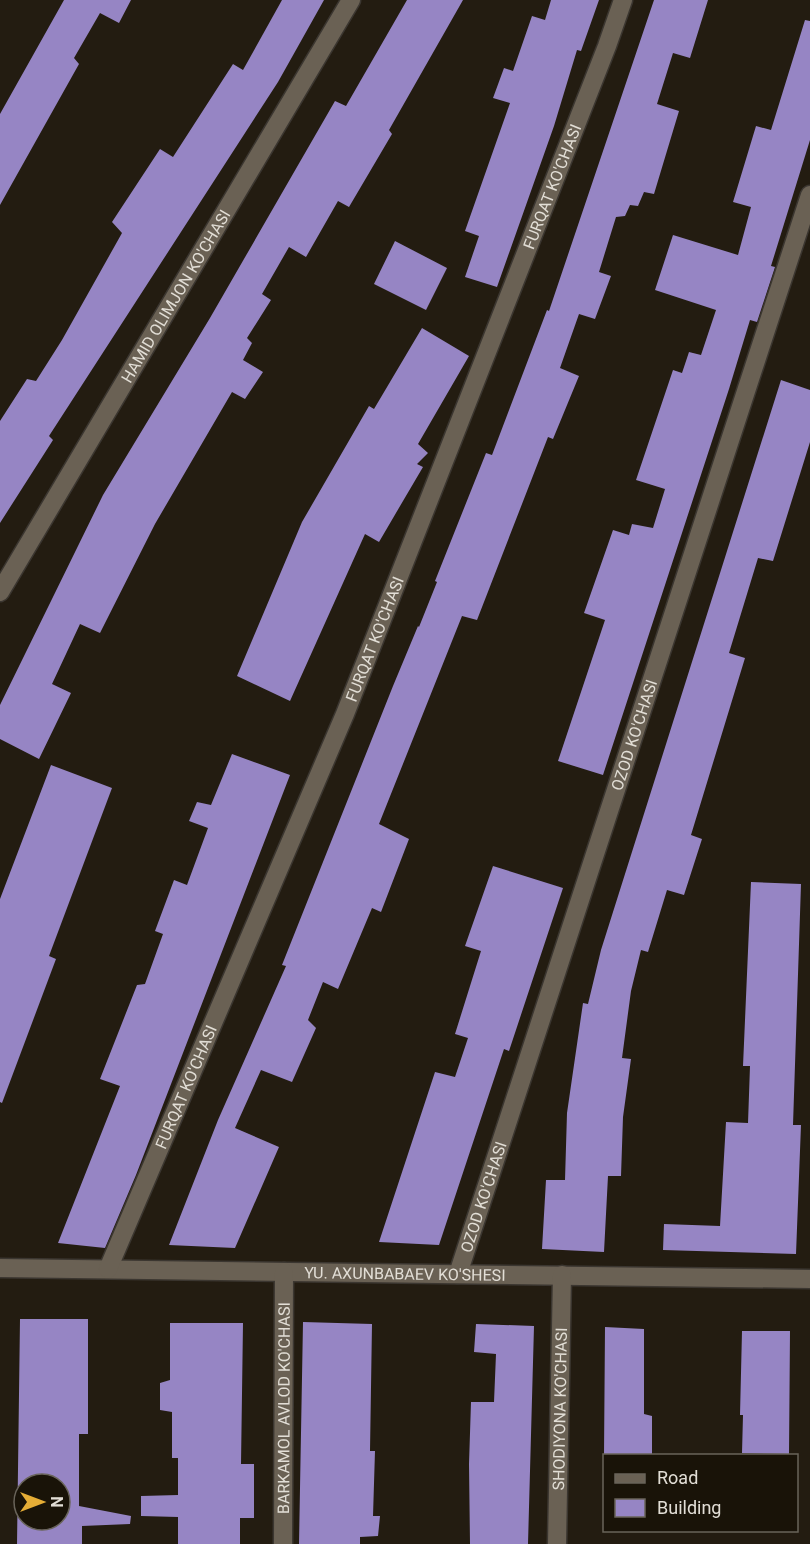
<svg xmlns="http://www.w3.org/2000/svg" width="810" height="1544" viewBox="0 0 810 1544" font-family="Roboto,sans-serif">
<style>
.building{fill:#9685c4;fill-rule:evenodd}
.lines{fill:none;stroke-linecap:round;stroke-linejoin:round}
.street-casing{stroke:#3b3630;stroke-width:21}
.street{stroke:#6a6154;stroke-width:18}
.labels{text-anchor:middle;stroke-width:6;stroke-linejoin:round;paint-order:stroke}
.street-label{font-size:16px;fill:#e2ded6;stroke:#191308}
</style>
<rect width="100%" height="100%" fill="#231c11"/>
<!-- building -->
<path class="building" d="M 64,0 L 131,0 L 119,23 L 100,13 L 74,58 L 79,64 L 0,205 L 0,114 Z
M 282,0 L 324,0 L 278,82 L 49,436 L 53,440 L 0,523 L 0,421 L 27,379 L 36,381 L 62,340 L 122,233 L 112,222 L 160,149 L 173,157 L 233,64 L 243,70 Z
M 407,0 L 463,0 L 389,130 L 392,134 L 349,207 L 338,201 L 306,257 L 289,247 L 262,294 L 271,300 L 247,338 L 252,343 L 243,360 L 263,372 L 245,399 L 232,392 L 155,524 L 100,633 L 80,624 L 52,684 L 71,693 L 39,759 L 0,739 L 0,705 L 103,495 L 210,318 L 335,101 L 346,106 Z
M 551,0 L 599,0 L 581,51 L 577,50 L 554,126 L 497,287 L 465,277 L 479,236 L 465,231 L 510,103 L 493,98 L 504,68 L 513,71 L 532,16 L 545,20 Z
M 654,0 L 708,0 L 690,58 L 673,53 L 657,104 L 679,111 L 654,194 L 644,192 L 638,206 L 630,205 L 625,216 L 616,217 L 599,272 L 611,276 L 595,319 L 579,314 L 560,368 L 579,376 L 553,439 L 548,437 L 477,620 L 462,616 L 379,824 L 409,839 L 381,912 L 372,908 L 338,989 L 323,982 L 308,1020 L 316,1028 L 292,1082 L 261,1070 L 235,1128 L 279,1147 L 235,1248 L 169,1245 L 218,1120 L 286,966 L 282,965 L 393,686 L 418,626 L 419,627 L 437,582 L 435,581 L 486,453 L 492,455 L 547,310 L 549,311 Z
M 805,20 L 810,21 L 810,140 L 771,266 L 775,267 L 757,322 L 750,320 L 729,389 L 603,775 L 558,761 L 605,620 L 584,613 L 613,530 L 629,535 L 632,524 L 653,528 L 665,489 L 636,480 L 673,370 L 682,373 L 689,352 L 701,355 L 716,310 L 655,290 L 673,235 L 738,255 L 751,207 L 733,202 L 756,126 L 771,130 Z
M 395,241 L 447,268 L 426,310 L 374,284 Z
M 422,328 L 469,356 L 418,444 L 428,453 L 417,464 L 423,467 L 403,501 L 379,542 L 365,534 L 290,701 L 237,676 L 302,522 L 369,406 L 374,409 Z
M 781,380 L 810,390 L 810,442 L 773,561 L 758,558 L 729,653 L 745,658 L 691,835 L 702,839 L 684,895 L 667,890 L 648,952 L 641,950 L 631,991 L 622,1058 L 631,1059 L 623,1117 L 621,1176 L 608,1176 L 604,1252 L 542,1249 L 546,1180 L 565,1180 L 567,1113 L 583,1003 L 588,1004 L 601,950 Z
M 232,754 L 290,775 L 136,1175 L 105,1248 L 58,1243 L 120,1086 L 100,1079 L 137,985 L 145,984 L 163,934 L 155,931 L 174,880 L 187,885 L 208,828 L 189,821 L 197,802 L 211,805 Z
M 51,765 L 112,788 L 49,956 L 56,959 L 2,1103 L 0,1102 L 0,899 Z
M 493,866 L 563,888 L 509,1051 L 504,1049 L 439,1245 L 379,1242 L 435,1072 L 455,1077 L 468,1038 L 455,1034 L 481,951 L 465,946 Z
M 751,882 L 801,884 L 793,1125 L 801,1125 L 796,1254 L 663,1250 L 664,1224 L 720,1226 L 726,1122 L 748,1123 L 750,1066 L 743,1066 Z
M 20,1319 L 88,1319 L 88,1434 L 79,1434 L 79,1506 L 131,1516 L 130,1524 L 82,1526 L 82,1544 L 17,1544 ZM 24,1484 L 60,1484 L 60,1520 L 24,1520 Z
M 303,1322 L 372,1324 L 370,1451 L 375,1451 L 373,1516 L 380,1516 L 378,1536 L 360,1537 L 360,1544 L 299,1544 Z
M 170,1323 L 243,1323 L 241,1464 L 254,1464 L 254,1518 L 240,1518 L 240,1544 L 178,1544 L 178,1517 L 141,1516 L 141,1496 L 178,1495 L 178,1458 L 172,1458 L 172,1412 L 160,1410 L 160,1383 L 170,1380 Z
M 476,1324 L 534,1326 L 528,1544 L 470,1544 L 469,1464 L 471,1402 L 494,1402 L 496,1354 L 474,1352 Z
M 605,1327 L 644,1329 L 644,1414 L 652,1416 L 652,1455 L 604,1455 Z
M 742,1331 L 790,1331 L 789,1454 L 742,1453 L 743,1415 L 740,1415 Z"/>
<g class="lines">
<defs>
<g id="street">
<path id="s1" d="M 0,592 L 351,0"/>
<path id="s2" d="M 0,1268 L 810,1279"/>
<path id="s3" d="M 108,1269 L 345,714 L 607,46 L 623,0"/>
<path id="s4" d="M 458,1274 L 810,195"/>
<path id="s5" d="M 283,1544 L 284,1272"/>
<path id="s6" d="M 557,1544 L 562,1275"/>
</g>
</defs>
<!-- street casing -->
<use href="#street" class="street-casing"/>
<!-- street -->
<use href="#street" class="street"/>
</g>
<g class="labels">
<!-- street labels -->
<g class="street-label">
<text dy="6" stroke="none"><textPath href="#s3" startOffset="1170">FURQAT KO'CHASI</textPath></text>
<text dy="6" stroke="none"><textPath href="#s1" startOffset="344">HAMID OLIMJON KO'CHASI</textPath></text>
<text dy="6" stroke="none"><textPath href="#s3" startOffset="684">FURQAT KO'CHASI</textPath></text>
<text dy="6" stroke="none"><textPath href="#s4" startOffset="567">OZOD KO'CHASI</textPath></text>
<text dy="6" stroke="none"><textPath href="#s3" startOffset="198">FURQAT KO'CHASI</textPath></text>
<text dy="6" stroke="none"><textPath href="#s4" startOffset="81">OZOD KO'CHASI</textPath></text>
<text dy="6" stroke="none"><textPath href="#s2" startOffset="405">YU. AXUNBABAEV KO'SHESI</textPath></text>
<text dy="6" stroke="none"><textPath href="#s5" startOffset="136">BARKAMOL AVLOD KO'CHASI</textPath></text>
<text dy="6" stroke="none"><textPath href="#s6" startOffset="135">SHODIYONA KO'CHASI</textPath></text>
</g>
</g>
<!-- legend -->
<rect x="603" y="1454" width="195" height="78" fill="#191308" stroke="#69645a" stroke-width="1.5"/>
<rect x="615" y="1474" width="30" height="9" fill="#6a6154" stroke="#69645a" stroke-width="1.5"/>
<text x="657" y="1484" font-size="18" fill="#e2ded6">Road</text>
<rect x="615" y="1499" width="30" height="18" fill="#9685c4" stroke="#69645a" stroke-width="1.5"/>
<text x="657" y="1514" font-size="18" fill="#e2ded6">Building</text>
<!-- north arrow -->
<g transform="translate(42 1502) rotate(90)"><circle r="28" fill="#191308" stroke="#69645a" stroke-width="1.5"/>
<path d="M0-4.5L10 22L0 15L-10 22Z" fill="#e5ad36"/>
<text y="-9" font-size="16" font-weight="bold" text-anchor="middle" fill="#e2ded6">N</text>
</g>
</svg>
